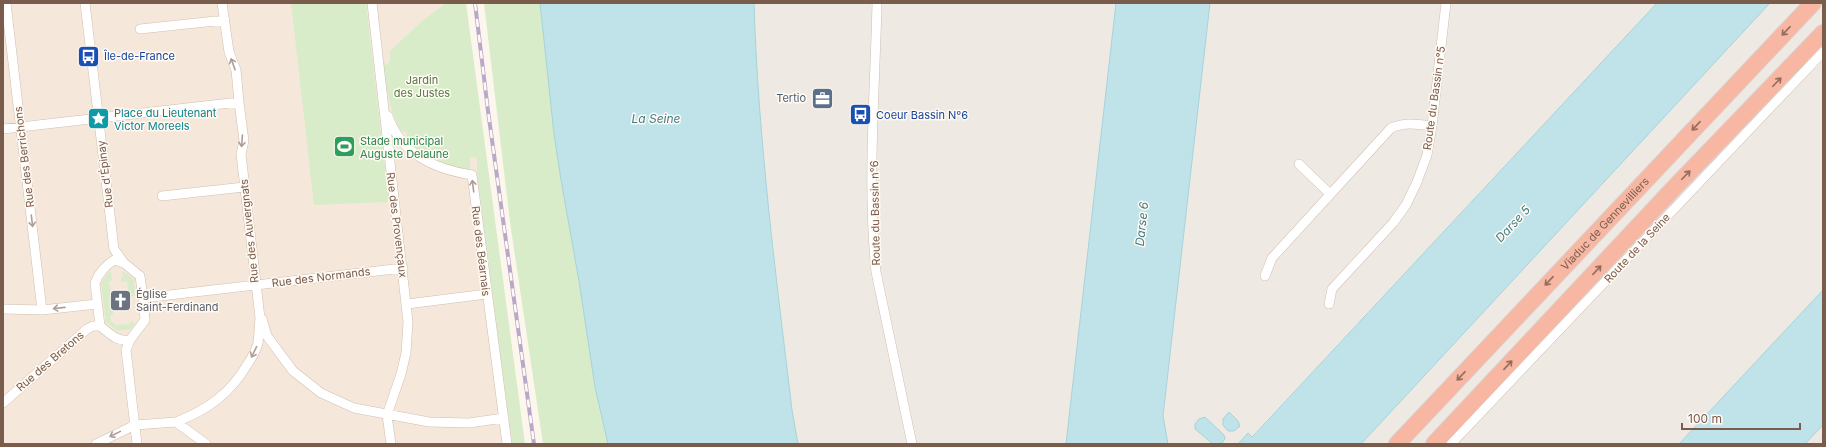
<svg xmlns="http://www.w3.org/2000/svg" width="1826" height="447" viewBox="0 0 1826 447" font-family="Inter,sans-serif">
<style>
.residential{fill:#f5e8da}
.industrial{fill:#efe9e4}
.green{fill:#d8ecc9}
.water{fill:#bfe3e8;stroke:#a5d3da}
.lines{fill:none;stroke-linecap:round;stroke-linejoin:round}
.minor-casing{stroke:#d1beb0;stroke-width:10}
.motorway-casing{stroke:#dad1cd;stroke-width:18}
.minor{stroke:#fff;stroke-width:9}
.motorway{stroke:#f7b7a3;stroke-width:16}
.rail-casing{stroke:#b9a8c9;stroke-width:4}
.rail{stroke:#fffaf3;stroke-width:2.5;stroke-dasharray:8;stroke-linecap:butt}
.oneway{stroke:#936e5e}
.oneway2{stroke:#af9d94}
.labels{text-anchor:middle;stroke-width:3;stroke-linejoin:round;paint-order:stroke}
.transit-label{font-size:11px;fill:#164399;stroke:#fffaf3;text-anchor:start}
.park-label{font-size:11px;fill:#537a41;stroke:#fffaf3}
.service-label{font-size:11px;fill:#4e5e75;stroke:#fffaf3;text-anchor:end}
.street-label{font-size:11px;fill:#7a5c4d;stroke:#fffaf3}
.culture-label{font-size:11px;fill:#0d838f;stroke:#fffaf3;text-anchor:start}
.leisure-label{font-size:11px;fill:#27864d;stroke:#fffaf3;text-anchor:start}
.worship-label{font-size:11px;fill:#5b616d;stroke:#fffaf3;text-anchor:start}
.water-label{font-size:12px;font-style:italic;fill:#437c86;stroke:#fffaf3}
</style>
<rect width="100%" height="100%" fill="#fdf6ec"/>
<!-- residential -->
<path class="residential" d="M 3,3 L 460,3 L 512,444 L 3,444 Z"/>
<!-- industrial -->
<path class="industrial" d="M 754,3 L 1116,3 L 1066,444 L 798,444 L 792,410 L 768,199 L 759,109 Z
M 1210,3 L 1657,3 L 1251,437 L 1248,433 L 1238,444 L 1168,444 L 1163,416 Z
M 1770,3 L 1823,3 L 1823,290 L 1679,444 L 1361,444 Z
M 1823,425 L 1823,444 L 1805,444 Z"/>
<!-- green -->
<path class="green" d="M 291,3 L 366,3 L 389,202 L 314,205 Z
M 446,3 L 466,3 L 525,444 L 512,444 L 477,174 L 477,158 L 470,157 L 470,172 L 436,164 L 405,141 L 407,133 L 400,130 C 389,108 386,86 383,62 L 388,65 L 390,60 L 390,51 L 421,22 Z
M 484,3 L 540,3 L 554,134 L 561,180 L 579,281 L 595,387 L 608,444 L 543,444 L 510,222 Z
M 122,271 L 134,279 L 135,296 L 129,297 L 127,281 L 121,282 L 121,279 L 123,277 Z
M 109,272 L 111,272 L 112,281 L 109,281 L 113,315 L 110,316 L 111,321 L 116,325 L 129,324 L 132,321 L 135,323 L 131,329 L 117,331 L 106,322 L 101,283 Z"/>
<!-- water -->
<path class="water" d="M 540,3 L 754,3 C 758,139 776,275 792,410 L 798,444 L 608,444 L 595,387 L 579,281 L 561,180 L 554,134 Z
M 1116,3 L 1210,3 L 1163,416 L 1168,444 L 1066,444 Z
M 1657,3 L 1770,3 L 1361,444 L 1238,444 L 1248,433 L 1252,437 Z
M 1823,290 L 1823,425 L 1805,444 L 1679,444 Z
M 1229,412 L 1238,421 L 1240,426 L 1234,431 L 1228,431 L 1223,425 L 1223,419 Z
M 1205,417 L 1224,435 L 1225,439 L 1221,444 L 1213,444 L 1195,429 L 1195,424 L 1199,419 Z"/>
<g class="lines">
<defs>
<path id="minor" d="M 6,3 L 42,310
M 85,3 L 114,249 L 124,263
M 372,3 L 408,322 L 406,353 L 401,374 L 387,415 L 391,444
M 877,3 C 875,92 867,183 876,272 L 912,444
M 140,29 L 225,20
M 388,116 C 401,154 434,169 472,175 L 507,444
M 3,129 L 239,102
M 1299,164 L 1330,194
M 162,196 L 244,187
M 1265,276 L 1272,258 L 1391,128 C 1405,122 1417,124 1432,126
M 143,298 L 403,268
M 407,304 L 487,294
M 1329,304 L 1332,289 L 1393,223 L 1406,205 L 1417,182 L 1427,155 L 1432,126 L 1446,3
M 3,309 L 42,310 L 97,304
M 262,319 L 267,336 L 293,371 L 321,393 L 354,408 L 429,422 L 469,423 L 504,418
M 130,340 C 117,342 110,334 100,326 L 95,283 C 98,274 106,265 114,260 L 124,263 L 140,276 L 143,298 L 145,320 L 130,340 L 126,350 L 137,444
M 3,403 L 87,329 L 93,326 L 100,326
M 176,422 C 207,410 230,394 247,365 C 251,359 256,351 258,343 C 259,335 259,327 260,318 L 241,154 L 244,141 L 239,102 L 236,70 L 229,52 L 222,3
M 96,444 L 135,425 L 176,422 L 206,444
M 1451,444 L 1823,52"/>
<g id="motorway">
<path id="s1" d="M 1397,444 L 1813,3"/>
<path d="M 1434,444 L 1672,190 L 1823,33"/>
</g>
</defs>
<!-- minor casing -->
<use href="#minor" class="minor-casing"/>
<!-- motorway casing -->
<use href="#motorway" class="motorway-casing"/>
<!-- minor -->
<use href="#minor" class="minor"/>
<!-- motorway -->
<use href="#motorway" class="motorway"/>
<defs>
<path id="rail" d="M 475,3 L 488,111 L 534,444"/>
</defs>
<!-- rail casing -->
<use href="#rail" class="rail-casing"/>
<!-- rail -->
<use href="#rail" class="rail"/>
</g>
<!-- one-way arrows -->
<defs><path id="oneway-shaft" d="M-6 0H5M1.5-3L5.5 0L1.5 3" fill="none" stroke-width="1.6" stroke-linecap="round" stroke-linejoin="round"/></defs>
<g class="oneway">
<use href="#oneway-shaft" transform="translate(1786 31) rotate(133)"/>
<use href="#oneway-shaft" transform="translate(1777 82) rotate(-46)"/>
<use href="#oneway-shaft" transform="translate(1696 126) rotate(133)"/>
<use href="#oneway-shaft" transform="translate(1686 175) rotate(-46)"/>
<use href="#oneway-shaft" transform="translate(1597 270) rotate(-47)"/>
<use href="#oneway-shaft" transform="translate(1549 281) rotate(133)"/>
<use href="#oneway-shaft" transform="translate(1508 365) rotate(-47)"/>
<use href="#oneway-shaft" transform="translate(1461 376) rotate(133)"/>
</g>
<g class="oneway2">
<use href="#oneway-shaft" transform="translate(233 64) rotate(-110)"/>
<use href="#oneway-shaft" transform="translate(242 141) rotate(94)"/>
<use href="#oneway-shaft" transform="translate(473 186) rotate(-97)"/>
<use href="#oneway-shaft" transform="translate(32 221) rotate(83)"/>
<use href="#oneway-shaft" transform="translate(59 308) rotate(174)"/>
<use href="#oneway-shaft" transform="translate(254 352) rotate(116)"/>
<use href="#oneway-shaft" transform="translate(115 434) rotate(154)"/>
</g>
<!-- icons -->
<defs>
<symbol id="bus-square" viewBox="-11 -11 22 22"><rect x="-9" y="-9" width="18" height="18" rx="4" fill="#1a4fb4" stroke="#fffaf3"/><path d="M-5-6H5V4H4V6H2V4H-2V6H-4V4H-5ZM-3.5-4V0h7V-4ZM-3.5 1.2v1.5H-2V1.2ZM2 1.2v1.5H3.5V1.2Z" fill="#fff"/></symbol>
<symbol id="office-square" viewBox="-11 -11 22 22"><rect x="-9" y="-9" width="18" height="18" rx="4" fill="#5c6f8a" stroke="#fffaf3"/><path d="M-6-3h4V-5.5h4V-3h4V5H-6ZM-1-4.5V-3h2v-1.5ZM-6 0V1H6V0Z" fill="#fff"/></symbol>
<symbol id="sight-square" viewBox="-11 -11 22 22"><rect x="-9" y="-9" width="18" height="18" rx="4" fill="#0f9aa8" stroke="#fffaf3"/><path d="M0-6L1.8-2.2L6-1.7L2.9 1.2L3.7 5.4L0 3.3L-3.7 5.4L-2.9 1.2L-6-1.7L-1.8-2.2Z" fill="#fff"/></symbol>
<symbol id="stadium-square" viewBox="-11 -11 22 22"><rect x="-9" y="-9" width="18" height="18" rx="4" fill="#2e9e5b" stroke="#fffaf3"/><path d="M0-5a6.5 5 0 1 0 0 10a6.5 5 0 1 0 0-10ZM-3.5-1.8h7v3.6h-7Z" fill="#fff"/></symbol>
<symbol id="church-square" viewBox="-11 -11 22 22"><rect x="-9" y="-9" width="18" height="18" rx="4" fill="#6b7280" stroke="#fffaf3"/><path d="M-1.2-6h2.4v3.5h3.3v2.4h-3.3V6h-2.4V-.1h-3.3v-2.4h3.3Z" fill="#fff"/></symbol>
</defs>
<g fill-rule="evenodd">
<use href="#bus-square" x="76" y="44" width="25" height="25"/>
<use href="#office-square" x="810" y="86" width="25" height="25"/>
<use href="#bus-square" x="848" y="102" width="25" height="25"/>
<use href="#sight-square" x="86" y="106" width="25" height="25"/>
<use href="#stadium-square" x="332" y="134" width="25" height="25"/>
<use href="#church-square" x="108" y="288" width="25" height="25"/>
</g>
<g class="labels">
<!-- transit labels -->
<g class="transit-label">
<text x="104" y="60">Île-de-France</text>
<text x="876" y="119">Coeur Bassin N°6</text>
</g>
<!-- park labels -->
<g class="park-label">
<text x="422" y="84">Jardin<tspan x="422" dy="13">des Justes</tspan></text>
</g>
<!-- service labels -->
<g class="service-label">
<text x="806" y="102">Tertio</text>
</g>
<!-- street labels -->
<g class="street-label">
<text transform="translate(1434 98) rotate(-82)" y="4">Route du Bassin n°5</text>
<text transform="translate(24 157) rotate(-97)" y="4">Rue des Berrichons</text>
<text transform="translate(105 174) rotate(-97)" y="4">Rue d'Épinay</text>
<text transform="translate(875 213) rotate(-91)" y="4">Route du Bassin n°6</text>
<text dy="4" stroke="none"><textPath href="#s1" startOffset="303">Viaduc de Gennevilliers</textPath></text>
<text transform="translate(397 225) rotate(83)" y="4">Rue des Provençaux</text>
<text transform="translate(249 231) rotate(-96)" y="4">Rue des Auvergnats</text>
<text transform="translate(1637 248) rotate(-47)" y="4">Route de la Seine</text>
<text transform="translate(481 251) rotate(83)" y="4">Rue des Béarnais</text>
<text transform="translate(321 277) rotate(-7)" y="4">Rue des Normands</text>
<text transform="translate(50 361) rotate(-41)" y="4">Rue des Bretons</text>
</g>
<!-- culture labels -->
<g class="culture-label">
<text x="114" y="117">Place du Lieutenant<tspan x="114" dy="13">Victor Moreels</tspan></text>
</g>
<!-- leisure labels -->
<g class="leisure-label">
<text x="360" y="145">Stade municipal<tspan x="360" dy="13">Auguste Delaune</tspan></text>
</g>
<!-- worship labels -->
<g class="worship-label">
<text x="136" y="298">Église<tspan x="136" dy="13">Saint-Ferdinand</tspan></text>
</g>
<!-- water labels -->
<g class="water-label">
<text x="656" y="123">La Seine</text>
<text transform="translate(1142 224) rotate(-84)" y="4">Darse 6</text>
<text transform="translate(1513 224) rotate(-47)" y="4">Darse 5</text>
</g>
</g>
<!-- border -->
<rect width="1826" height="447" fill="none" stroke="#7a5c4d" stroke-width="8"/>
<!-- scale -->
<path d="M1682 423v6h118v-6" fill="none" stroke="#7a5c4d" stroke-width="2"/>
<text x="1688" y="423" font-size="12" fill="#7a5c4d" stroke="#fffaf3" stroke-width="3" paint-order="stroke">100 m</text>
</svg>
